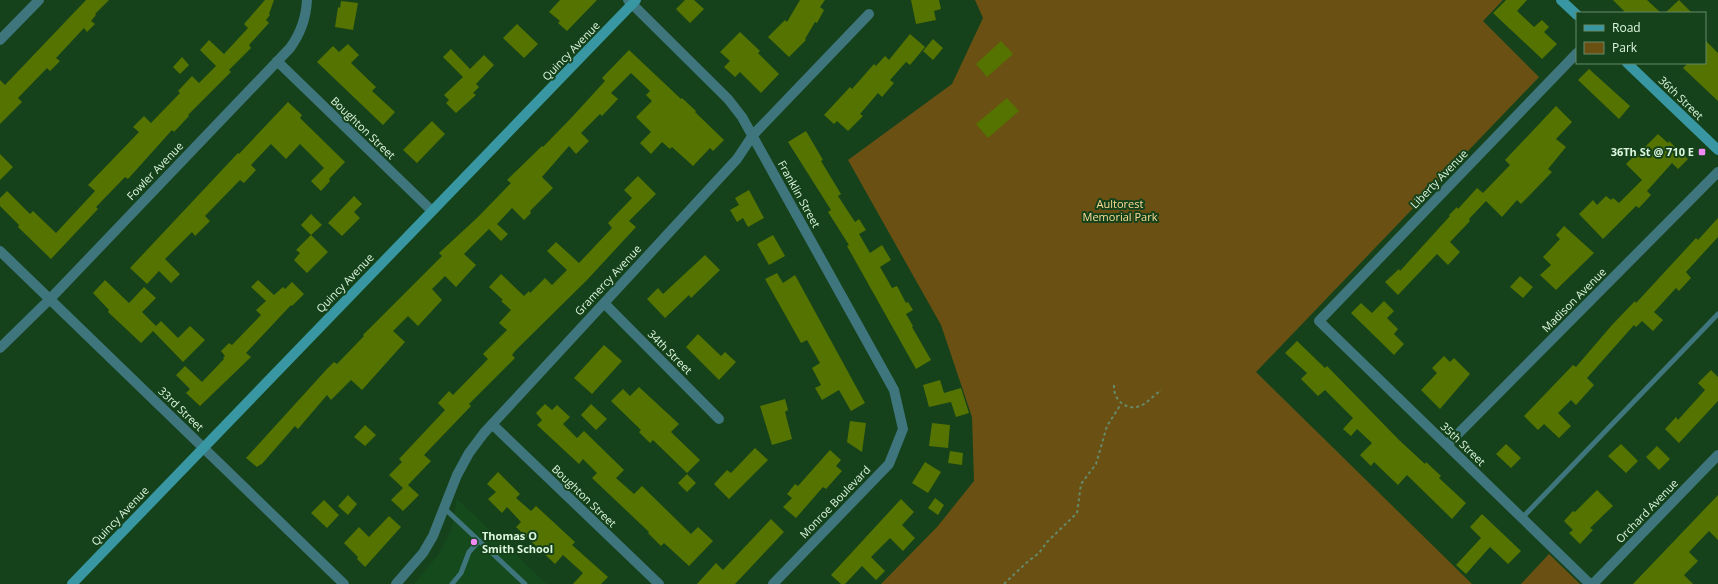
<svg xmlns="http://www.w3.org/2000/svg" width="1718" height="584" viewBox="0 0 1718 584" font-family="'Open Sans',sans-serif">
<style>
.built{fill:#154a1d}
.green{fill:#6a5113}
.building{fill:#557300}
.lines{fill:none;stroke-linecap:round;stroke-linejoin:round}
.path{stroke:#658a69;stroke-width:2;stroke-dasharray:3 3;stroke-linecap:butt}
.lane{stroke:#3f757c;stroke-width:5}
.street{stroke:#3f757c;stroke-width:10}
.secondary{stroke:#3897a2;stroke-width:10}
.poi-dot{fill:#f18af4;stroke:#15421b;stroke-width:1.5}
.labels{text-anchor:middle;stroke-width:4;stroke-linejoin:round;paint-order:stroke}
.street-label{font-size:11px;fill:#def7df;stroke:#15421b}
.poi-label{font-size:11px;font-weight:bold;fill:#def7df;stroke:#15421b;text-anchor:end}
.park-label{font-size:11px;fill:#fedd96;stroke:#15421b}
</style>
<rect width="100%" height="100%" fill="#15421b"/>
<!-- built -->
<path class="built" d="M 457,499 L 547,584 L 414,584 L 439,554 L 451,531 Z"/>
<!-- green -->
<path class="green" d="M 975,0 L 1503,0 L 1483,21 L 1539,77 L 1256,372 L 1472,584 L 881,584 L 937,527 L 974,481 L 972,417 L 941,325 L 848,160 L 952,84 L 983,18 Z
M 1549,554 L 1580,584 L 1521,584 Z"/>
<!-- building -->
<path class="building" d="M 86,0 L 109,0 L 95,14 L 96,15 L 91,21 L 95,24 L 87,32 L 84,28 L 56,58 L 60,61 L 50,71 L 47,68 L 18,98 L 22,102 L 0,124 L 0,80 L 5,85 Z
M 265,0 L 274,0 L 269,14 L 270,15 L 266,20 L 269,23 L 249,45 L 251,48 L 229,70 L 231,72 L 188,115 L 189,116 L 174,132 L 172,130 L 128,179 L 125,177 L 96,207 L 98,209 L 51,259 L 18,227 L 19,225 L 0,206 L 0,198 L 7,191 L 30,214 L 33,211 L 56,233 L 95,191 L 88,185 L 139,132 L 133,127 L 144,116 L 151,123 L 180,93 L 178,91 L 192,76 L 199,83 L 216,66 L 200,50 L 209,40 L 224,54 L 248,28 L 244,24 Z
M 560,0 L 597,0 L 567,31 L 558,23 L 560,21 L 549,12 Z
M 685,0 L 694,0 L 704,9 L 690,23 L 676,9 Z
M 800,0 L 825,0 L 820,7 L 824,10 L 817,23 L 815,22 L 805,39 L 806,40 L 789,57 L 768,37 L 785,20 L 787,22 Z
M 911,0 L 939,0 L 941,9 L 934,11 L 936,20 L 916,24 Z
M 1506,0 L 1527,0 L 1517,11 L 1534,27 L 1542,20 L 1549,27 L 1544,32 L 1557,44 L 1542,59 L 1493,13 Z
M 1613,0 L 1647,0 L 1661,13 L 1626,13 Z
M 1679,0 L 1692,13 L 1665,13 Z
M 341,1 L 358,3 L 353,30 L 335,27 L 338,7 L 340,8 Z
M 517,24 L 538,44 L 524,58 L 503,38 Z
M 740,32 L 760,51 L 758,53 L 779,74 L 761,93 L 740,72 L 735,77 L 724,67 L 730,61 L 720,52 Z
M 910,34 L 925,47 L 910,65 L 906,62 L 890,80 L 894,83 L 882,97 L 878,93 L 860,114 L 863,116 L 848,131 L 837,121 L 834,124 L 824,115 L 850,87 L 852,89 L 874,64 L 876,66 L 885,56 L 889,60 Z
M 933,39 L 943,48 L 933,60 L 923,51 Z
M 1705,40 L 1718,53 L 1718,101 L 1683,68 L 1688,63 L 1705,63 Z
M 1001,41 L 1013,54 L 987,77 L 976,64 Z
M 348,44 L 359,55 L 351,63 L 376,87 L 372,91 L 395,112 L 383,125 L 317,62 L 333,46 L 339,52 Z
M 451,49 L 470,69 L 484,55 L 494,65 L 476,84 L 479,87 L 473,93 L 476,95 L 456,113 L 446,103 L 449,100 L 444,95 L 463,77 L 443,57 Z
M 629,50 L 681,99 L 682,98 L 696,111 L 695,112 L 724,140 L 713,151 L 710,148 L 693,166 L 672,147 L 670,149 L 662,142 L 651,154 L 640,143 L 651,132 L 636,117 L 652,101 L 646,95 L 650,91 L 631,73 L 611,93 L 618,99 L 602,116 L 600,114 L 581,133 L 589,141 L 576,154 L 569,146 L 542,177 L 553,188 L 530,211 L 531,213 L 524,220 L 512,208 L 497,224 L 508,234 L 501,241 L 489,229 L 464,254 L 476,265 L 456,287 L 445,276 L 432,289 L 442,300 L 418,326 L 408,316 L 393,331 L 405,342 L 362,390 L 351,380 L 331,400 L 327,395 L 298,429 L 295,426 L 261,465 L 261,464 L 257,467 L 246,458 L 326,370 L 334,362 L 337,364 L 364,336 L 363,335 L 442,256 L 439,253 L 478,217 L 511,183 L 507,180 L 542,146 L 543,147 L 573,116 L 605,81 L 602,78 Z
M 182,57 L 189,65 L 180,74 L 173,67 Z
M 1589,69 L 1630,106 L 1619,119 L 1578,80 Z
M 1007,98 L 1019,111 L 988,138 L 976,124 Z
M 288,102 L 302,115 L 300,118 L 345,162 L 329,179 L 330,181 L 321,191 L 311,181 L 324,168 L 300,144 L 286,159 L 271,144 L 251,165 L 256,170 L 244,183 L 240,180 L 205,216 L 210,221 L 195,236 L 192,232 L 165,259 L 180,274 L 171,283 L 159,271 L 147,284 L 130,268 L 238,153 L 239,154 Z
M 1556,106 L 1572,122 L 1556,139 L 1566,147 L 1548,169 L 1552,172 L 1521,204 L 1517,200 L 1502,217 L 1486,201 L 1469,219 L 1470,221 L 1450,242 L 1460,252 L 1448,265 L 1437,254 L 1398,295 L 1385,282 L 1399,269 L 1400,271 L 1450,216 L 1449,215 L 1457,207 L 1458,209 L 1477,188 L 1483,193 L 1510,165 L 1505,160 Z
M 432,121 L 445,134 L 417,163 L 403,150 Z
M 806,131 L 823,160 L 821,161 L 841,194 L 838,196 L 855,222 L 859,219 L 866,230 L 859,234 L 870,253 L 882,245 L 891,260 L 880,267 L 892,288 L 897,286 L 906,303 L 908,302 L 913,310 L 906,314 L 913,326 L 912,327 L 931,360 L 916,369 L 847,246 L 849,245 L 828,212 L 831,210 L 788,142 Z
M 1658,134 L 1668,143 L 1669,141 L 1688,159 L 1678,169 L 1672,163 L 1647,191 L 1651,195 L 1639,208 L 1636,206 L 1603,239 L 1579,214 L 1593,200 L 1597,205 L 1606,196 L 1611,200 L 1613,198 L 1619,203 L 1642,180 L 1626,164 L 1634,156 L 1635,157 Z
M 0,154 L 13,167 L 0,180 Z
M 638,176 L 656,194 L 629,221 L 636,227 L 587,280 L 516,350 L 512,355 L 515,358 L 469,404 L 471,406 L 424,455 L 431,461 L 408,485 L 419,495 L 403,511 L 391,500 L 403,488 L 389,475 L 402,462 L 399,459 L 445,410 L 438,403 L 449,391 L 453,395 L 488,359 L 483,354 L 507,330 L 499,323 L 511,310 L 501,301 L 503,300 L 489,287 L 501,274 L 524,296 L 529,291 L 530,293 L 545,278 L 552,285 L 567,270 L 547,251 L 556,242 L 579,263 L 612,228 L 608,223 L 632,198 L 624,190 Z
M 749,190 L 764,218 L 748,227 L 743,218 L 737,222 L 730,210 L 739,205 L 735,198 Z
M 354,196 L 362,204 L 354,212 L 360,218 L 342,236 L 328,223 Z
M 311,214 L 322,225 L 311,235 L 301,225 Z
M 1718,218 L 1718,237 L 1686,272 L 1691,278 L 1679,291 L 1676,288 L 1654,312 L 1663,320 L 1653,331 L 1642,321 L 1636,327 L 1634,325 L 1587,378 L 1594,385 L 1576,405 L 1571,400 L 1558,413 L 1571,426 L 1559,438 L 1544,424 L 1538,430 L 1524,416 L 1573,365 L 1576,367 L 1612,325 L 1635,301 L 1636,303 L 1696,238 L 1698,240 Z
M 1564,226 L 1594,253 L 1556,290 L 1540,275 L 1551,265 L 1543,257 L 1560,239 L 1556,235 Z
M 311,235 L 328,252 L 307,273 L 294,260 L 300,253 L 296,250 Z
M 773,235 L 785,256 L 769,265 L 757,244 Z
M 705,255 L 720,270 L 691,298 L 689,295 L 665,318 L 647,299 L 658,288 L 663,294 Z
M 777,273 L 783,283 L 795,275 L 865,403 L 851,411 L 839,390 L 822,400 L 815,388 L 821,385 L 812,368 L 820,363 L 807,340 L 801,343 L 765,279 Z
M 1520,276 L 1533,287 L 1523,298 L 1510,287 Z
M 105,280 L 129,303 L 144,287 L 156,298 L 142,312 L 156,326 L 161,321 L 178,338 L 190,326 L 205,340 L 183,362 L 153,331 L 141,343 L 108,312 L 109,310 L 93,293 Z
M 258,280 L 274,295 L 283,287 L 285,289 L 292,282 L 304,294 L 292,306 L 291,305 L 246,353 L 251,357 L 200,406 L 186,393 L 190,389 L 176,375 L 185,366 L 202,382 L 224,359 L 223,358 L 225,356 L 221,351 L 229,343 L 232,345 L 261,315 L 256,310 L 266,301 L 251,287 Z
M 1384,301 L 1394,311 L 1387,318 L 1398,329 L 1394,334 L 1404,344 L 1394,355 L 1351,313 L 1361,303 L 1372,313 Z
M 698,334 L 721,356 L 725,352 L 736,362 L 719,380 L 686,347 Z
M 1297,341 L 1325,368 L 1327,366 L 1399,440 L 1425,464 L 1426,462 L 1441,476 L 1439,478 L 1466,503 L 1452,519 L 1407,475 L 1398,485 L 1374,462 L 1371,466 L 1360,455 L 1372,443 L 1357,429 L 1351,436 L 1343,429 L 1353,418 L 1325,390 L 1318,396 L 1301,379 L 1307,373 L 1285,353 Z
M 604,345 L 622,361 L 592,394 L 574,378 Z
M 1444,356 L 1450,362 L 1454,358 L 1470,374 L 1440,409 L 1421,390 L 1437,373 L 1432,368 Z
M 1711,370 L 1718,377 L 1718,401 L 1679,443 L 1665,429 L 1676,417 L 1678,420 L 1705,390 L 1698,383 Z
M 940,380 L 944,393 L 961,388 L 969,413 L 956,417 L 951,402 L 929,407 L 923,385 Z
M 639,387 L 679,424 L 671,432 L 700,460 L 687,473 L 653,440 L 650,443 L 639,432 L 641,430 L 611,401 L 623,389 L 630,396 Z
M 785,399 L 788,410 L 785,412 L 792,439 L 772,445 L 760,406 Z
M 545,404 L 552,410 L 557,405 L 570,417 L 563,424 L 577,438 L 584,431 L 624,470 L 616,478 L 634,494 L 642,486 L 691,534 L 698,527 L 713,541 L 689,566 L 664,543 L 661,546 L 648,533 L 649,532 L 592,478 L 597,473 L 583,459 L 579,464 L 537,425 L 542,420 L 536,413 Z
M 591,404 L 607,419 L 596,430 L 581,415 Z
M 850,421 L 866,423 L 862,452 L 847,442 Z
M 932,423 L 950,425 L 948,448 L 929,446 Z
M 365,425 L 376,435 L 365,446 L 354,437 Z
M 1506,444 L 1521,458 L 1511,468 L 1496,454 Z
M 1621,444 L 1638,461 L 1626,473 L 1608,456 Z
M 1657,446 L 1670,459 L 1659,470 L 1646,457 Z
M 755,448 L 768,460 L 729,499 L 714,484 L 727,470 L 731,473 Z
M 830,450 L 841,460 L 836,466 L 842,471 L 826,489 L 823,487 L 796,518 L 783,507 L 792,498 L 787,494 L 795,484 L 798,486 Z
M 950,451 L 963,453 L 962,465 L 948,463 Z
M 925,462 L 941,472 L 928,493 L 912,483 Z
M 498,472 L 520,494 L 516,498 L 531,511 L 536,506 L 575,542 L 572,545 L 608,577 L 601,584 L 573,584 L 583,573 L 563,555 L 555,564 L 516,527 L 521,522 L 507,507 L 502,513 L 488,499 L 496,492 L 487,484 Z
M 687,474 L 696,483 L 687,492 L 678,483 Z
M 1597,490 L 1613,506 L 1590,528 L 1593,530 L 1580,544 L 1569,533 L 1573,530 L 1564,521 L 1573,511 L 1575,512 Z
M 348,495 L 357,504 L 348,515 L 338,506 Z
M 1718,495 L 1718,540 L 1709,531 L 1689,552 L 1698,561 L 1684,575 L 1693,584 L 1633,584 Z
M 935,498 L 944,505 L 938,515 L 928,508 Z
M 901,499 L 914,512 L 902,525 L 915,538 L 903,551 L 890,538 L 871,557 L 885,571 L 876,580 L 862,566 L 845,584 L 841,584 L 831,575 Z
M 324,500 L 339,515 L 327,528 L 311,513 Z
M 1482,514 L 1521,551 L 1508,564 L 1490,547 L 1466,574 L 1456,565 L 1481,538 L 1470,527 Z
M 389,516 L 401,527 L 365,567 L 357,559 L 358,557 L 344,543 L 359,527 L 369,537 Z
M 771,519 L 784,532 L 735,584 L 697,584 L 716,563 L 723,570 Z"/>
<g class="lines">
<!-- path -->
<path class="path" d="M 1114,385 C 1113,402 1129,413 1144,404 C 1150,400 1156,394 1161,390
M 1004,584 L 1026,563 L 1039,553 L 1047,542 L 1077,513 L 1081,484 L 1096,464 L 1107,426 L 1121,404"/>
<!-- lane -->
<path class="lane" d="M 444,508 L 525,584
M 1522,518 L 1718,314
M 452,584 L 461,573 L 469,552 L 479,541"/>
<!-- street -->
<path class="street" d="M 628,0 L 728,99 L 742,117 L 894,390 L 903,429 L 889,464 L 773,584
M 0,40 L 39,0
M 1577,53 L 1319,321 L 1590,584
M 277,61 L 432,211
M 0,251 L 344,584
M 604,303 L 719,419
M 0,348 L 50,299 L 290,48 C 301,33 306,19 307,0
M 492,424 L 659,584
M 1447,445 L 1718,172
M 396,584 L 423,553 L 433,536 L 457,475 L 469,453 L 484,433 L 737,159 L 753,135 L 869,14
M 1593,584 L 1718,455"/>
<!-- secondary -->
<path class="secondary" d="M 1561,0 L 1577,15
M 1627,63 L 1718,150
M 72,584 L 636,0"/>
</g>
<!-- markers -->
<g class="poi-dot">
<rect x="1698" y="148" width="8" height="8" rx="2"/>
<circle cx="474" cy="542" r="4"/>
</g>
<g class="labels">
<!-- street labels -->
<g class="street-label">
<text transform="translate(571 51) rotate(-46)" y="4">Quincy Avenue</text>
<text transform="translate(1681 98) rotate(44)" y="4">36th Street</text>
<text transform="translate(363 128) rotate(44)" y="4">Boughton Street</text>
<text transform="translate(155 171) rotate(-46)" y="4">Fowler Avenue</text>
<text transform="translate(1439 179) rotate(-46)" y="4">Liberty Avenue</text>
<text transform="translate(799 194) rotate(61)" y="4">Franklin Street</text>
<text transform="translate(608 280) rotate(-47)" y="4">Gramercy Avenue</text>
<text transform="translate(345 283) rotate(-46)" y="4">Quincy Avenue</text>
<text transform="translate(1574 300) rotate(-45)" y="4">Madison Avenue</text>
<text transform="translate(670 352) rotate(45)" y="4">34th Street</text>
<text transform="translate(181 409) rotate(44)" y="4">33rd Street</text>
<text transform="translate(1463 444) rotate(44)" y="4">35th Street</text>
<text transform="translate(584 496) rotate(44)" y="4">Boughton Street</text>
<text transform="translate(835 502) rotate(-46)" y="4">Monroe Boulevard</text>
<text transform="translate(1647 511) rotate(-46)" y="4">Orchard Avenue</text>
<text transform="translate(120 516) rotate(-46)" y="4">Quincy Avenue</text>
</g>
<!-- poi labels -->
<g class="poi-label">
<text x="1694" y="156">36Th St @ 710 E</text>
<text x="482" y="540" text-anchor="start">Thomas O<tspan x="482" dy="13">Smith School</tspan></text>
</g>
<!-- park labels -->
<g class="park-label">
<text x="1120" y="208">Aultorest<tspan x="1120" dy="13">Memorial Park</tspan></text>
</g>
</g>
<!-- legend -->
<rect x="1576" y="12" width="130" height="52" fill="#15421b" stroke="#658a69"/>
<rect x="1584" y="25" width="20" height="6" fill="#3897a2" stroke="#658a69"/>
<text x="1612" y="32" font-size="12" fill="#def7df">Road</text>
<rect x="1584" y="42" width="20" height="12" fill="#6a5113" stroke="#658a69"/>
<text x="1612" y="52" font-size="12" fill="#def7df">Park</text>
</svg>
